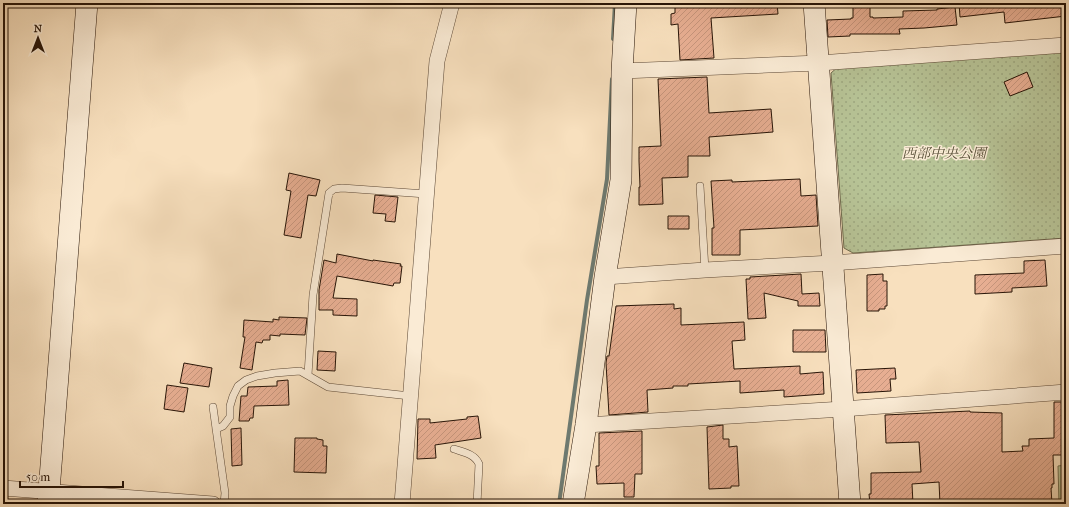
<svg xmlns="http://www.w3.org/2000/svg" width="1069" height="507" viewBox="0 0 1069 507" font-family="'IM FELL French Canon','Noto Serif JP',serif">
<style>
.green{fill:#b7c396;stroke:#6f6c4e}
.park{fill:url(#park-dots);stroke:#6f6c4e}
.lines{fill:none;stroke-linecap:round;stroke-linejoin:round}
.stream{stroke:#6e796f;stroke-width:4}
.building{fill:url(#building-hatch);stroke:#271407}
.lane-casing{stroke:#5b4735;stroke-width:8}
.street-casing{stroke:#5b4735;stroke-width:16}
.secondary-casing{stroke:#271407;stroke-width:22}
.lane{stroke:#faebd5;stroke-width:7}
.street{stroke:#faebd5;stroke-width:15}
.secondary{stroke:#faebd5;stroke-width:21}
.labels{text-anchor:middle;stroke-width:3;stroke-linejoin:round;paint-order:stroke}
.park-label{font-size:14px;font-style:italic;fill:#595139;stroke:#faebd5}
</style>
<defs>
<pattern id="park-dots" width="8" height="8" patternUnits="userSpaceOnUse"><rect width="8" height="8" fill="#b7c396"/><path d="M2 2h.1M6 6h.1" fill="none" stroke="#9da780" stroke-width="1.8" stroke-linecap="round"/></pattern>
<pattern id="building-hatch" width="6" height="6" patternUnits="userSpaceOnUse"><rect width="6" height="6" fill="#e7ae92"/><path d="M-1 1l2-2M0 6l6-6M5 7l2-2" fill="none" stroke="#c6957c"/></pattern>
</defs>
<rect width="100%" height="100%" fill="#f8e0be"/>
<filter id="stains"><feTurbulence type="fractalNoise" baseFrequency=".005" numOctaves="4"/><feColorMatrix values="0 0 0 0 .2 0 0 0 0 .09 0 0 0 0 .02 0 0 0 .5 -.17"/></filter>
<radialGradient id="worn" r=".72"><stop offset=".6" stop-color="#630" stop-opacity="0"/><stop offset="1" stop-color="#630" stop-opacity=".3"/></radialGradient>
<!-- green -->
<path class="green" d="M 1066,465 L 1066,504 L 1059,504 L 1058,466 Z"/>
<!-- park -->
<path class="park" d="M 1066,51 L 1066,238 L 853,253 L 844,248 L 831,73 L 839,66 Z"/>
<g class="lines">
<!-- stream -->
<path class="stream" d="M 613,39 L 615,3
M 559,504 L 587,300 L 607,179 L 612,79"/>
</g>
<!-- building -->
<path class="building" d="M 675,3 L 777,3 L 778,14 L 711,18 L 714,58 L 680,60 L 678,24 L 671,25 L 671,14 L 675,13 Z
M 853,3 L 870,3 L 870,17 L 873,17 L 873,18 L 903,17 L 903,11 L 937,10 L 937,9 L 955,7 L 957,25 L 924,28 L 899,29 L 900,34 L 850,34 L 850,36 L 828,37 L 827,20 L 851,19 L 851,18 L 853,18 Z
M 959,3 L 1058,3 L 1058,4 L 1066,3 L 1066,16 L 1005,23 L 1004,12 L 960,17 Z
M 1027,72 L 1033,87 L 1010,96 L 1004,82 Z
M 707,77 L 709,113 L 771,109 L 773,132 L 709,137 L 710,156 L 688,156 L 688,177 L 662,178 L 663,204 L 639,205 L 639,187 L 640,187 L 639,161 L 639,147 L 661,146 L 658,79 Z
M 289,173 L 320,180 L 316,196 L 308,195 L 301,238 L 284,235 L 291,191 L 286,190 Z
M 800,179 L 801,196 L 816,195 L 818,226 L 740,230 L 740,255 L 712,255 L 712,228 L 714,228 L 711,181 L 732,180 L 732,182 Z
M 375,195 L 398,197 L 395,222 L 385,221 L 386,214 L 373,213 Z
M 668,216 L 689,216 L 689,229 L 668,229 Z
M 337,254 L 373,261 L 373,260 L 401,264 L 400,266 L 402,266 L 400,283 L 394,283 L 393,286 L 337,276 L 333,298 L 357,299 L 357,316 L 333,315 L 333,310 L 319,310 L 319,290 L 324,260 L 336,263 Z
M 1045,260 L 1047,286 L 1012,288 L 1012,292 L 975,294 L 975,275 L 1024,273 L 1024,261 Z
M 801,274 L 802,294 L 819,293 L 820,306 L 798,306 L 798,301 L 764,293 L 766,318 L 748,319 L 746,279 L 750,279 L 750,277 Z
M 883,274 L 883,281 L 887,281 L 887,306 L 885,306 L 885,309 L 879,309 L 879,311 L 867,311 L 867,275 Z
M 674,304 L 674,309 L 681,308 L 681,325 L 744,322 L 745,340 L 732,341 L 734,369 L 800,366 L 800,374 L 823,372 L 824,394 L 784,397 L 784,390 L 740,393 L 740,381 L 688,384 L 688,386 L 673,386 L 673,388 L 647,390 L 648,412 L 609,415 L 606,363 L 607,356 L 609,356 L 616,306 Z
M 279,317 L 307,318 L 305,335 L 280,334 L 280,336 L 270,335 L 270,340 L 263,340 L 262,343 L 256,342 L 252,370 L 240,368 L 245,337 L 243,337 L 244,320 L 273,322 L 273,319 L 279,320 Z
M 793,330 L 825,330 L 826,352 L 793,352 Z
M 318,351 L 336,352 L 335,371 L 317,370 Z
M 184,363 L 212,368 L 209,387 L 180,383 Z
M 895,368 L 896,379 L 890,379 L 891,391 L 857,393 L 856,370 Z
M 288,380 L 289,405 L 254,406 L 253,418 L 250,418 L 249,421 L 239,421 L 241,396 L 247,396 L 248,387 L 277,386 L 277,381 Z
M 167,385 L 188,388 L 184,412 L 164,409 Z
M 1054,402 L 1066,402 L 1066,455 L 1053,455 L 1054,484 L 1052,484 L 1052,488 L 1051,488 L 1052,504 L 940,504 L 939,482 L 912,484 L 913,504 L 870,504 L 869,494 L 871,494 L 871,473 L 921,472 L 919,442 L 886,443 L 885,415 L 970,411 L 970,412 L 1002,413 L 1002,452 L 1023,451 L 1022,446 L 1029,446 L 1029,439 L 1054,438 Z
M 478,416 L 481,438 L 435,445 L 436,458 L 417,459 L 418,419 L 430,419 L 430,423 L 467,419 L 467,417 Z
M 723,425 L 723,439 L 729,439 L 729,447 L 737,446 L 739,486 L 731,486 L 731,488 L 709,489 L 707,427 Z
M 241,428 L 242,465 L 232,466 L 231,429 Z
M 642,431 L 642,474 L 635,474 L 634,497 L 624,497 L 624,483 L 597,484 L 596,466 L 599,466 L 599,433 Z
M 295,438 L 317,438 L 317,439 L 323,440 L 323,446 L 327,446 L 326,473 L 294,472 Z"/>
<g class="lines">
<defs>
<path id="lane" d="M 700,186 L 705,270
M 308,375 L 313,295 L 329,193 L 334,189 L 342,188 L 426,194
M 213,407 L 225,493 L 224,504
M 216,429 L 223,426 L 230,417 L 230,406 L 233,396 L 238,386 L 246,380 L 257,376 L 275,373 L 300,371 L 328,387 L 410,396
M 454,449 C 463,452 475,454 479,464 L 477,504
M 630,504 L 650,503"/>
<path id="street" d="M 622,71 L 819,63 L 1066,45
M 605,277 L 705,270 L 832,263 L 1066,246
M 586,425 L 843,409 L 1066,392
M 3,488 L 213,504
M 402,504 L 437,61 L 452,3"/>
<path id="secondary" d="M 814,3 L 850,504
M 48,504 L 87,3
M 573,504 L 586,425 L 605,277 L 621,180 L 622,71 L 626,3"/>
</defs>
<!-- lane casing -->
<use href="#lane" class="lane-casing"/>
<!-- street casing -->
<use href="#street" class="street-casing"/>
<!-- secondary casing -->
<use href="#secondary" class="secondary-casing"/>
<!-- lane -->
<use href="#lane" class="lane"/>
<!-- street -->
<use href="#street" class="street"/>
<!-- secondary -->
<use href="#secondary" class="secondary"/>
</g>
<g class="labels">
<!-- park labels -->
<g class="park-label">
<text x="944" y="158">西部中央公園</text>
</g>
</g>
<!-- margin -->
<rect width="1069" height="507" fill="none" stroke="#f8e0be" stroke-width="16"/>
<rect x="4" y="4" width="1061" height="499" fill="none" stroke="#271407" stroke-width="2"/>
<rect x="8" y="8" width="1053" height="491" fill="none" stroke="#271407"/>
<!-- north arrow -->
<g transform="translate(38 38)" stroke="#faebd5" stroke-width="3" paint-order="stroke">
<path d="M0-3L7 15L0 10L-7 15Z" fill="#271407"/>
<text y="-6" font-size="11" font-weight="bold" text-anchor="middle" fill="#271407">N</text>
</g>
<!-- scale -->
<path d="M20 481v6h103v-6" fill="none" stroke="#271407" stroke-width="2"/>
<text x="26" y="481" font-size="12" fill="#271407" stroke="#faebd5" stroke-width="3" paint-order="stroke">50 m</text>
<rect width="100%" height="100%" filter="url(#stains)"/>
<rect width="100%" height="100%" fill="url(#worn)"/>
</svg>
